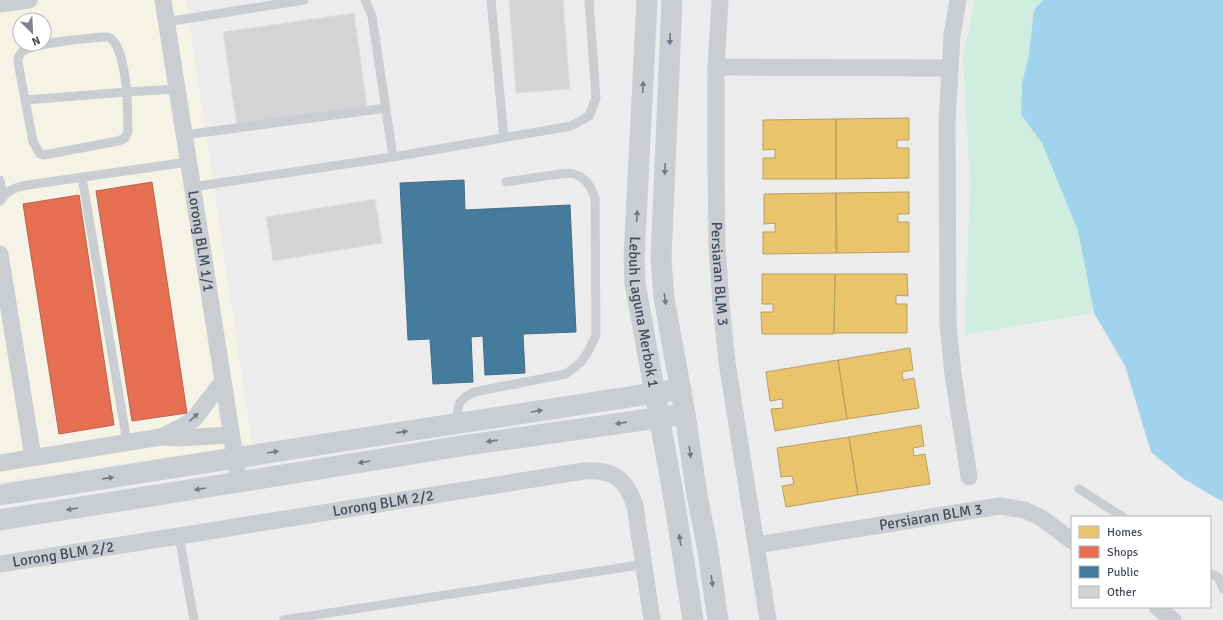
<svg xmlns="http://www.w3.org/2000/svg" width="1223" height="620" viewBox="0 0 1223 620" font-family="Signika,sans-serif">
<style>
.commercial{fill:#f5f3e6;fill-rule:evenodd}
.green{fill:#cfeedf}
.water{fill:#a2d3ed}
.homes{fill:#e9c46a;stroke:#b7a065}
.shops{fill:#e76f51;stroke:#b66453}
.public{fill:#457b9d;stroke:#446d89}
.building{fill:#d4d4d7;stroke:#dededf}
.lines{fill:none;stroke-linecap:round;stroke-linejoin:round}
.service{stroke:#cacdd1;stroke-width:9}
.minor{stroke:#cacdd1;stroke-width:17}
.tertiary{stroke:#cacdd1;stroke-width:21}
.oneway{fill:#727983}
.labels{text-anchor:middle;stroke-width:4;stroke-linejoin:round;paint-order:stroke}
.street-label{font-size:15px;fill:#434c59;stroke:#fff}
</style>
<rect width="100%" height="100%" fill="#edecec"/>
<!-- commercial -->
<path class="commercial" d="M 0,0 L 186,0 L 252,444 L 0,482 ZM 20,20 L 44,20 L 44,44 L 20,44 Z"/>
<!-- green -->
<path class="green" d="M 975,0 L 1043,0 L 1034,10 L 1029,54 L 1022,84 L 1021,115 L 1042,143 L 1078,231 L 1094,313 L 965,335 L 970,183 L 963,56 Z"/>
<!-- water -->
<path class="water" d="M 1043,0 L 1223,0 L 1223,502 L 1184,479 L 1151,452 L 1125,366 L 1094,313 L 1078,231 L 1042,143 L 1021,115 L 1022,84 L 1029,54 L 1034,10 Z"/>
<!-- homes -->
<path class="homes" d="M 909,118 L 909,140 L 897,140 L 897,148 L 909,148 L 909,178 L 836,179 L 836,119 Z
M 836,119 L 836,179 L 763,179 L 763,158 L 775,158 L 775,149 L 763,150 L 763,120 Z
M 909,192 L 909,214 L 898,214 L 898,222 L 909,222 L 909,252 L 836,253 L 836,193 Z
M 836,193 L 837,253 L 763,254 L 763,232 L 775,232 L 775,223 L 764,224 L 764,194 Z
M 762,274 L 835,274 L 834,334 L 762,334 L 761,312 L 773,312 L 773,304 L 762,304 Z
M 835,274 L 907,274 L 908,296 L 896,295 L 896,304 L 907,304 L 907,333 L 834,333 Z
M 910,348 L 913,370 L 902,372 L 903,380 L 914,378 L 919,408 L 847,419 L 838,360 Z
M 838,360 L 847,419 L 775,431 L 771,409 L 783,408 L 782,399 L 770,401 L 766,372 Z
M 921,425 L 924,446 L 913,448 L 914,456 L 925,454 L 930,484 L 858,495 L 849,437 Z
M 849,437 L 858,495 L 786,507 L 782,486 L 794,484 L 792,476 L 781,477 L 777,448 Z"/>
<!-- shops -->
<path class="shops" d="M 152,182 L 187,413 L 132,421 L 96,191 Z
M 79,195 L 114,425 L 59,434 L 23,204 Z"/>
<!-- public -->
<path class="public" d="M 464,180 L 465,210 L 570,205 L 576,332 L 523,334 L 525,373 L 485,375 L 483,336 L 471,337 L 473,382 L 433,384 L 430,339 L 408,340 L 400,183 Z"/>
<!-- building -->
<path class="building" d="M 509,0 L 563,0 L 570,89 L 516,93 Z
M 354,13 L 367,107 L 237,126 L 223,32 Z
M 375,199 L 382,243 L 273,261 L 266,217 Z"/>
<g class="lines">
<!-- service -->
<path class="service" d="M 365,0 L 372,16 L 393,157
M 491,0 L 504,138
M 166,22 L 304,0
M 25,100 L 127,92 C 125,78 122,42 108,37 C 106,37 104,37 101,37 C 84,39 36,42 23,51 C 19,54 18,57 18,62 L 33,142 L 40,154 L 44,155 L 118,141 L 125,138 L 128,132 L 127,92 L 176,89
M 184,135 L 386,108
M 82,177 L 127,442
M 0,180 L 3,196
M 192,187 L 393,157 L 571,126 L 589,116 L 596,98 L 589,0
M 0,201 C 7,190 16,187 28,185 L 188,162
M 457,423 C 458,405 456,401 474,392 L 566,374 L 581,362 L 589,350 L 596,335 L 595,198 C 591,186 586,178 574,174 C 568,171 517,181 506,182
M 1079,489 L 1123,517
M 179,536 L 194,620
M 1210,573 L 1219,578 L 1223,589
M 284,620 L 645,564"/>
<!-- minor -->
<g class="minor">
<path id="s1" d="M 163,0 L 239,482"/>
<path id="s2" d="M 720,0 L 716,67 L 716,164 L 717,246 L 721,305 L 727,362 L 768,620"/>
<path d="M 958,0 L 952,35 L 947,122 L 948,325 L 953,374 L 969,477"/>
<path d="M 0,4 L 29,0"/>
<path d="M 716,67 L 949,68"/>
<path d="M 0,254 L 33,457"/>
<path d="M 161,437 L 183,426 L 194,419 L 223,381"/>
<path d="M 0,463 L 161,437 L 178,438 L 231,435"/>
<path id="s3" d="M 756,545 L 999,506 L 1025,510 L 1043,519 L 1072,541"/>
<path id="s4" d="M 0,564 L 179,536 L 584,471 C 612,469 626,478 635,506 L 652,620"/>
<path d="M 1157,607 L 1173,620"/>
</g>
<!-- tertiary -->
<g class="tertiary">
<path id="s5" d="M 647,0 L 634,259 L 635,283 L 674,499 L 693,620"/>
<path d="M 672,0 L 661,259 L 664,298 L 685,414 L 697,495 L 707,545 L 718,620"/>
<path d="M 0,495 L 388,434 L 681,389"/>
<path d="M 0,520 L 239,482 L 461,446 L 685,414"/>
</g>
</g>
<!-- one-way arrows -->
<defs><path id="oneway-solid" d="M-6-.8H1V-3.2L6.5 0L1 3.2V.8H-6Z"/></defs>
<g class="oneway">
<use href="#oneway-solid" transform="translate(670 39) rotate(92)"/>
<use href="#oneway-solid" transform="translate(643 87) rotate(-87)"/>
<use href="#oneway-solid" transform="translate(665 169) rotate(92)"/>
<use href="#oneway-solid" transform="translate(637 216) rotate(-87)"/>
<use href="#oneway-solid" transform="translate(665 299) rotate(82)"/>
<use href="#oneway-solid" transform="translate(537 411) rotate(-9)"/>
<use href="#oneway-solid" transform="translate(194 417) rotate(-43)"/>
<use href="#oneway-solid" transform="translate(621 423) rotate(172)"/>
<use href="#oneway-solid" transform="translate(402 432) rotate(-8)"/>
<use href="#oneway-solid" transform="translate(492 441) rotate(172)"/>
<use href="#oneway-solid" transform="translate(273 452) rotate(-9)"/>
<use href="#oneway-solid" transform="translate(690 452) rotate(82)"/>
<use href="#oneway-solid" transform="translate(364 462) rotate(170)"/>
<use href="#oneway-solid" transform="translate(108 478) rotate(-9)"/>
<use href="#oneway-solid" transform="translate(200 489) rotate(171)"/>
<use href="#oneway-solid" transform="translate(72 509) rotate(171)"/>
<use href="#oneway-solid" transform="translate(680 540) rotate(-99)"/>
<use href="#oneway-solid" transform="translate(712 581) rotate(82)"/>
</g>
<g class="labels">
<!-- street labels -->
<g class="street-label">
<text dy="5" stroke="none"><textPath href="#s1" startOffset="244">Lorong BLM 1/1</textPath></text>
<text dy="5" stroke="none"><textPath href="#s2" startOffset="274">Persiaran BLM 3</textPath></text>
<text dy="5" stroke="none"><textPath href="#s5" startOffset="313">Lebuh Laguna Merbok 1</textPath></text>
<text dy="5" stroke="none"><textPath href="#s4" startOffset="388">Lorong BLM 2/2</textPath></text>
<text dy="5" stroke="none"><textPath href="#s3" startOffset="177">Persiaran BLM 3</textPath></text>
<text dy="5" stroke="none"><textPath href="#s4" startOffset="64">Lorong BLM 2/2</textPath></text>
</g>
</g>
<!-- legend -->
<rect x="1071" y="516" width="140" height="92" fill="#ffffff" stroke="#b4b7bd"/>
<rect x="1079" y="526" width="20" height="12" fill="#e9c46a" stroke="#b4b7bd"/>
<text x="1107" y="536" font-size="12" fill="#434c59">Homes</text>
<rect x="1079" y="546" width="20" height="12" fill="#e76f51" stroke="#b4b7bd"/>
<text x="1107" y="556" font-size="12" fill="#434c59">Shops</text>
<rect x="1079" y="566" width="20" height="12" fill="#457b9d" stroke="#b4b7bd"/>
<text x="1107" y="576" font-size="12" fill="#434c59">Public</text>
<rect x="1079" y="586" width="20" height="12" fill="#d4d4d7" stroke="#b4b7bd"/>
<text x="1107" y="596" font-size="12" fill="#434c59">Other</text>
<!-- north arrow -->
<g transform="translate(32 32) rotate(156)"><circle r="19" fill="#ffffff" stroke="#b4b7bd"/>
<path d="M0-3L7 15L0 10L-7 15Z" fill="#7e848c"/>
<text y="-6" font-size="11" font-weight="bold" text-anchor="middle" fill="#434c59">N</text>
</g>
</svg>
